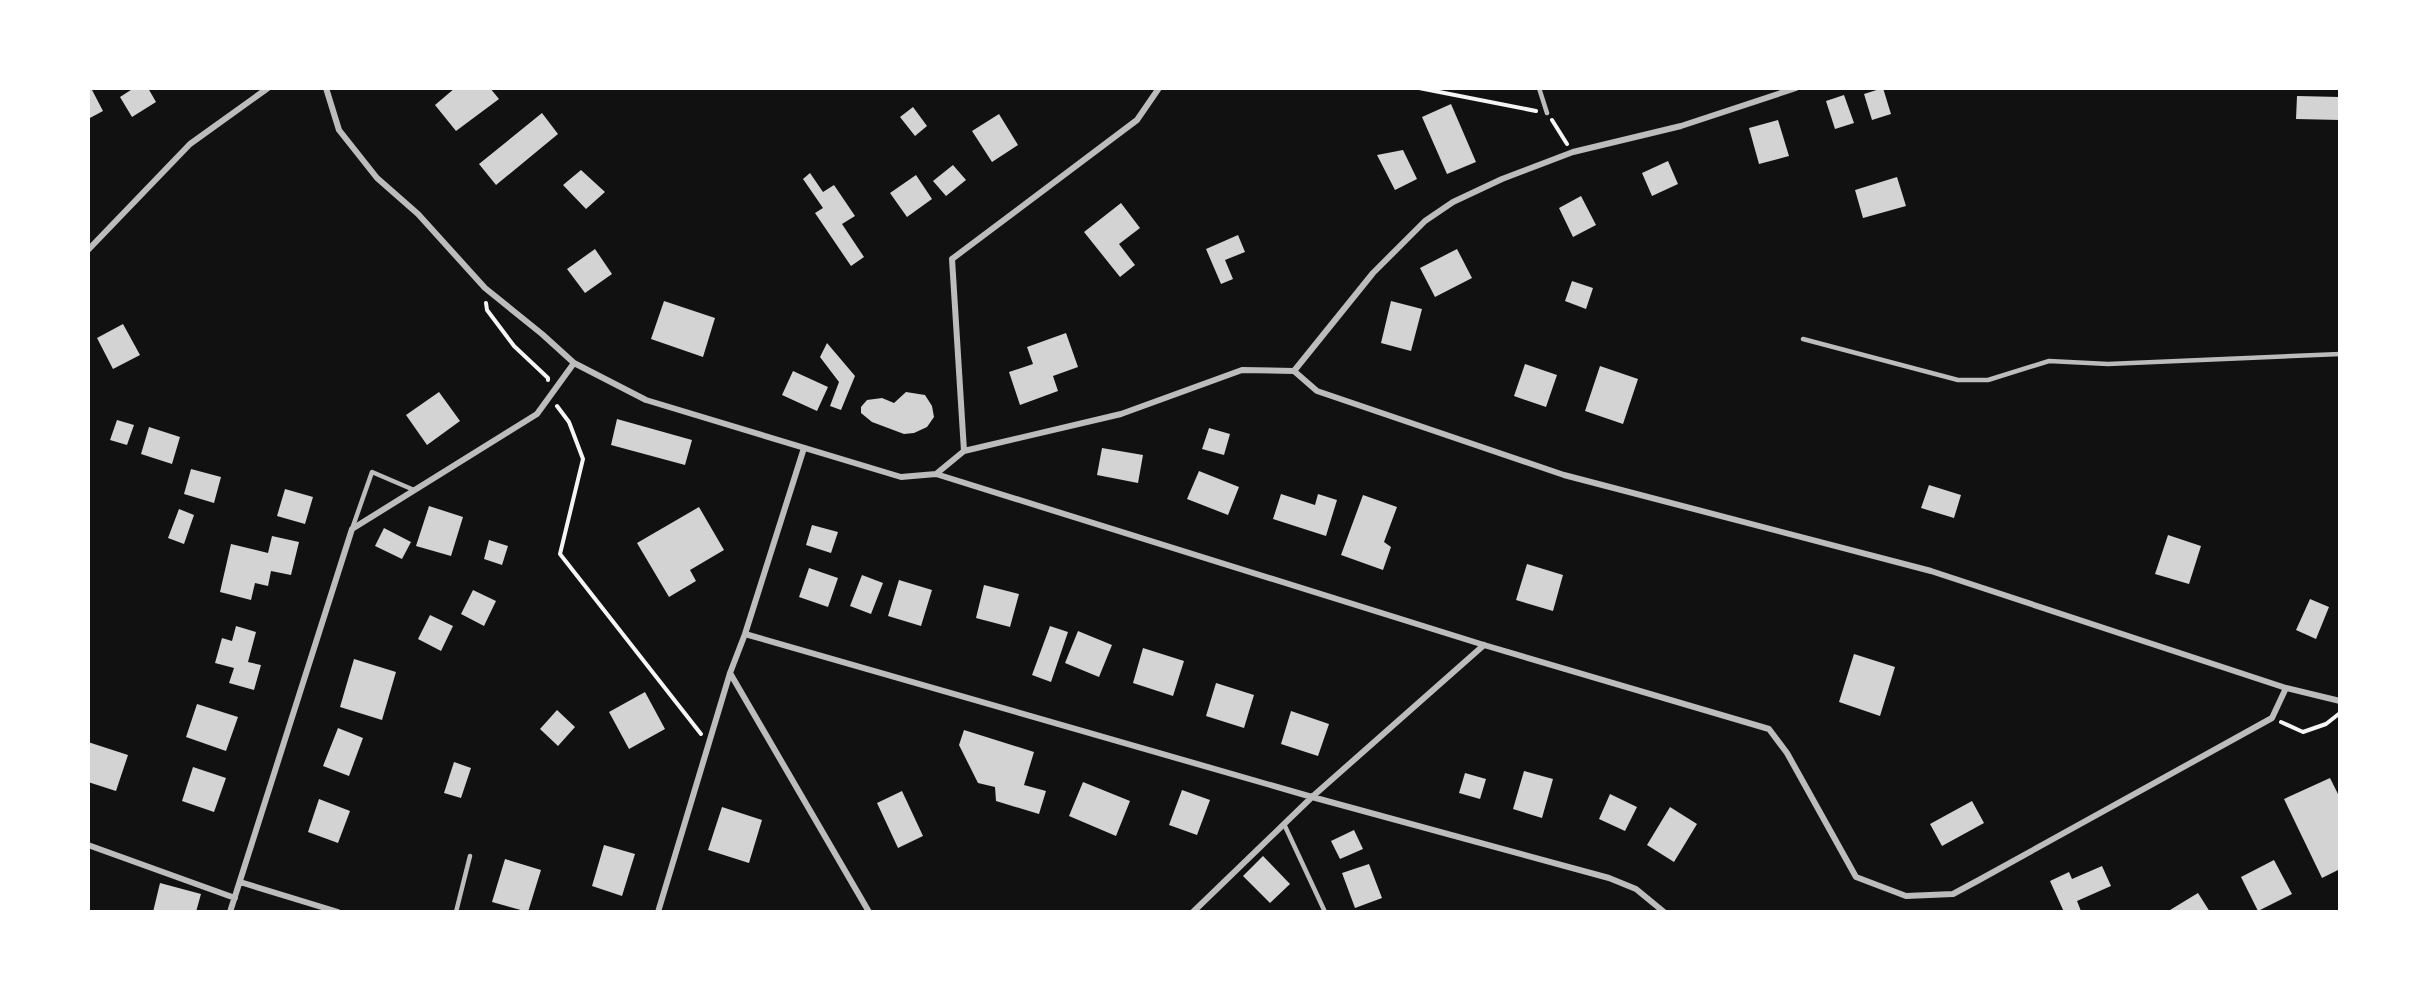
<svg xmlns="http://www.w3.org/2000/svg" width="2428" height="1000" viewBox="0 0 2428 1000" font-family="'Noto Sans',sans-serif">
<style>
.building{fill:#d3d3d3}
.lines{fill:none;stroke-linecap:round;stroke-linejoin:round}
.path{stroke:#f5f5f5;stroke-width:4}
.service{stroke:#bcbcbc;stroke-width:4.5}
.minor{stroke:#bcbcbc;stroke-width:6}
</style>
<rect width="100%" height="100%" fill="#111"/>
<!-- building -->
<path class="building" d="M 88,88 L 91,88 L 103,111 L 88,119 Z
M 134,88 L 148,88 L 156,102 L 132,117 L 120,97 Z
M 455,88 L 490,88 L 499,99 L 456,131 L 435,105 Z
M 1883,88 L 1891,114 L 1872,120 L 1864,94 Z
M 1844,95 L 1854,123 L 1835,129 L 1826,101 Z
M 2297,96 L 2340,97 L 2340,120 L 2296,119 Z
M 1451,104 L 1476,162 L 1447,174 L 1422,117 Z
M 913,107 L 927,126 L 915,136 L 900,117 Z
M 542,113 L 558,134 L 496,185 L 479,164 Z
M 999,114 L 1018,145 L 992,162 L 972,131 Z
M 1778,120 L 1789,156 L 1759,164 L 1749,128 Z
M 1403,150 L 1417,179 L 1395,190 L 1377,155 Z
M 1668,161 L 1678,184 L 1652,196 L 1642,173 Z
M 953,165 L 966,180 L 946,196 L 933,181 Z
M 581,170 L 605,192 L 586,209 L 563,185 Z
M 810,173 L 823,192 L 834,185 L 855,216 L 842,224 L 864,257 L 851,266 L 815,213 L 823,208 L 803,179 Z
M 916,175 L 932,199 L 907,217 L 890,193 Z
M 1897,177 L 1906,206 L 1863,218 L 1855,190 Z
M 1581,196 L 1596,225 L 1573,237 L 1559,208 Z
M 1121,203 L 1140,228 L 1119,244 L 1135,265 L 1120,277 L 1084,232 Z
M 1238,235 L 1245,252 L 1225,260 L 1233,279 L 1221,284 L 1206,249 Z
M 595,249 L 612,274 L 585,293 L 567,269 Z
M 1457,249 L 1472,278 L 1435,297 L 1420,268 Z
M 1572,281 L 1593,288 L 1586,309 L 1565,301 Z
M 664,301 L 715,318 L 703,357 L 651,339 Z
M 1391,301 L 1422,309 L 1411,351 L 1381,343 Z
M 123,324 L 140,355 L 113,369 L 97,338 Z
M 1066,333 L 1078,367 L 1053,376 L 1058,391 L 1020,405 L 1009,372 L 1033,364 L 1027,347 Z
M 827,343 L 855,376 L 841,410 L 830,406 L 839,382 L 820,357 Z
M 1525,364 L 1557,375 L 1546,407 L 1514,396 Z
M 1600,366 L 1638,379 L 1623,424 L 1585,411 Z
M 793,371 L 828,387 L 817,411 L 782,395 Z
M 439,392 L 460,421 L 427,445 L 406,415 Z
M 906,392 L 925,395 L 932,406 L 934,417 L 927,427 L 914,433 L 904,434 L 872,422 L 861,413 L 861,407 L 867,400 L 882,398 L 894,403 Z
M 617,419 L 692,440 L 685,465 L 611,445 Z
M 117,420 L 134,425 L 127,445 L 110,440 Z
M 149,427 L 180,437 L 172,464 L 141,454 Z
M 1209,428 L 1230,434 L 1224,455 L 1202,449 Z
M 1102,448 L 1143,455 L 1138,483 L 1097,475 Z
M 191,469 L 221,477 L 214,503 L 184,494 Z
M 1199,471 L 1239,487 L 1228,515 L 1187,499 Z
M 1929,485 L 1961,495 L 1954,518 L 1921,508 Z
M 285,489 L 313,497 L 305,524 L 277,516 Z
M 1281,494 L 1315,505 L 1318,494 L 1337,500 L 1326,536 L 1273,519 Z
M 1363,495 L 1397,507 L 1384,542 L 1391,547 L 1383,570 L 1341,555 Z
M 429,506 L 463,517 L 451,556 L 416,546 Z
M 699,507 L 724,550 L 690,570 L 696,581 L 669,597 L 637,543 Z
M 179,509 L 194,515 L 184,544 L 168,538 Z
M 812,525 L 838,532 L 831,553 L 806,545 Z
M 384,528 L 411,542 L 402,559 L 375,546 Z
M 2168,535 L 2201,546 L 2189,584 L 2155,574 Z
M 272,536 L 299,542 L 291,575 L 271,571 L 268,586 L 255,583 L 251,600 L 220,592 L 231,544 L 268,553 Z
M 489,540 L 508,546 L 502,565 L 484,559 Z
M 1527,564 L 1563,575 L 1553,611 L 1516,600 Z
M 809,568 L 838,578 L 828,607 L 799,597 Z
M 862,575 L 883,583 L 871,614 L 850,606 Z
M 899,580 L 932,590 L 921,626 L 888,616 Z
M 984,585 L 1019,594 L 1010,627 L 976,618 Z
M 473,590 L 496,601 L 484,626 L 461,614 Z
M 2310,599 L 2329,607 L 2316,639 L 2296,630 Z
M 430,615 L 453,626 L 441,651 L 418,639 Z
M 236,626 L 256,632 L 248,662 L 261,665 L 254,690 L 229,683 L 234,668 L 215,663 L 222,638 L 232,641 Z
M 1050,626 L 1068,632 L 1051,682 L 1032,675 Z
M 1078,631 L 1112,645 L 1099,677 L 1065,663 Z
M 1143,648 L 1184,661 L 1173,696 L 1133,683 Z
M 1854,654 L 1895,667 L 1880,716 L 1839,702 Z
M 354,659 L 396,672 L 382,720 L 340,707 Z
M 1216,683 L 1254,695 L 1244,728 L 1206,716 Z
M 645,692 L 665,729 L 629,749 L 609,712 Z
M 197,704 L 238,717 L 226,751 L 186,737 Z
M 557,710 L 575,727 L 558,746 L 540,729 Z
M 1291,711 L 1329,724 L 1318,756 L 1281,744 Z
M 338,728 L 363,738 L 349,776 L 323,766 Z
M 964,730 L 1034,752 L 1024,785 L 1046,791 L 1039,814 L 996,801 L 995,787 L 978,783 L 959,745 Z
M 88,742 L 128,755 L 116,791 L 88,782 Z
M 454,762 L 471,768 L 461,798 L 444,793 Z
M 193,767 L 226,778 L 214,812 L 182,801 Z
M 1524,771 L 1553,779 L 1542,818 L 1513,809 Z
M 1465,773 L 1486,779 L 1480,799 L 1459,793 Z
M 2330,778 L 2340,798 L 2340,869 L 2322,878 L 2284,799 Z
M 1083,782 L 1130,801 L 1116,836 L 1069,816 Z
M 1182,790 L 1210,800 L 1197,835 L 1169,825 Z
M 902,791 L 923,836 L 898,848 L 877,803 Z
M 1610,794 L 1637,807 L 1625,831 L 1599,819 Z
M 319,799 L 350,811 L 338,843 L 308,832 Z
M 1972,801 L 1984,823 L 1942,846 L 1930,824 Z
M 722,807 L 762,820 L 749,863 L 708,850 Z
M 1670,807 L 1697,824 L 1674,862 L 1647,845 Z
M 1354,830 L 1363,849 L 1340,859 L 1331,841 Z
M 604,845 L 635,854 L 622,896 L 592,886 Z
M 1263,856 L 1290,884 L 1270,903 L 1243,876 Z
M 505,859 L 541,870 L 528,912 L 492,902 Z
M 2274,860 L 2292,894 L 2258,911 L 2241,877 Z
M 1369,864 L 1382,898 L 1355,908 L 1342,873 Z
M 2102,866 L 2111,886 L 2077,901 L 2081,911 L 2064,912 L 2050,881 L 2069,872 L 2072,879 Z
M 160,883 L 201,894 L 196,912 L 153,912 Z
M 2198,893 L 2210,912 L 2171,912 L 2170,910 Z"/>
<g class="lines">
<!-- path -->
<path class="path" d="M 1419,88 L 1536,111
M 1552,120 L 1567,144
M 486,303 L 487,310 L 514,346 L 548,378 L 548,380
M 557,406 L 569,422 L 583,459 L 560,554 L 701,734
M 2281,722 L 2303,732 L 2326,724 L 2340,713"/>
<!-- service -->
<path class="service" d="M 1539,88 L 1547,113
M 1803,339 L 1958,380 L 1988,380 L 2049,361 L 2108,364 L 2340,354
M 352,529 L 372,472 L 414,490
M 1284,824 L 1325,912
M 456,912 L 470,856"/>
<!-- minor -->
<path class="minor" d="M 326,88 L 339,130 L 377,178 L 418,214 L 485,288 L 542,334 L 574,363 L 646,400 L 901,477 L 936,474 L 1484,645 L 1769,729 L 1787,753 L 1856,877 L 1906,896 L 1953,894 L 1979,880 L 2272,718 L 2286,688 L 2340,701
M 88,250 L 190,144 L 268,88
M 1294,371 L 1317,391 L 1564,475 L 1931,571 L 2286,688
M 964,451 L 952,259 L 1137,120 L 1159,88
M 936,474 L 964,451 L 1121,414 L 1242,370 L 1294,371 L 1373,273 L 1425,221 L 1453,202 L 1502,179 L 1573,152 L 1681,126 L 1796,88
M 745,634 L 1312,797 L 1609,878 L 1636,889 L 1664,912
M 730,673 L 869,912
M 88,845 L 235,898
M 240,882 L 338,912
M 230,912 L 352,529 L 537,414 L 574,363
M 658,912 L 730,673 L 745,634 L 804,448
M 1193,912 L 1312,797 L 1484,645"/>
</g>
<!-- border -->
<rect width="2428" height="1000" fill="none" stroke="#ffffff" stroke-width="180"/>
</svg>
